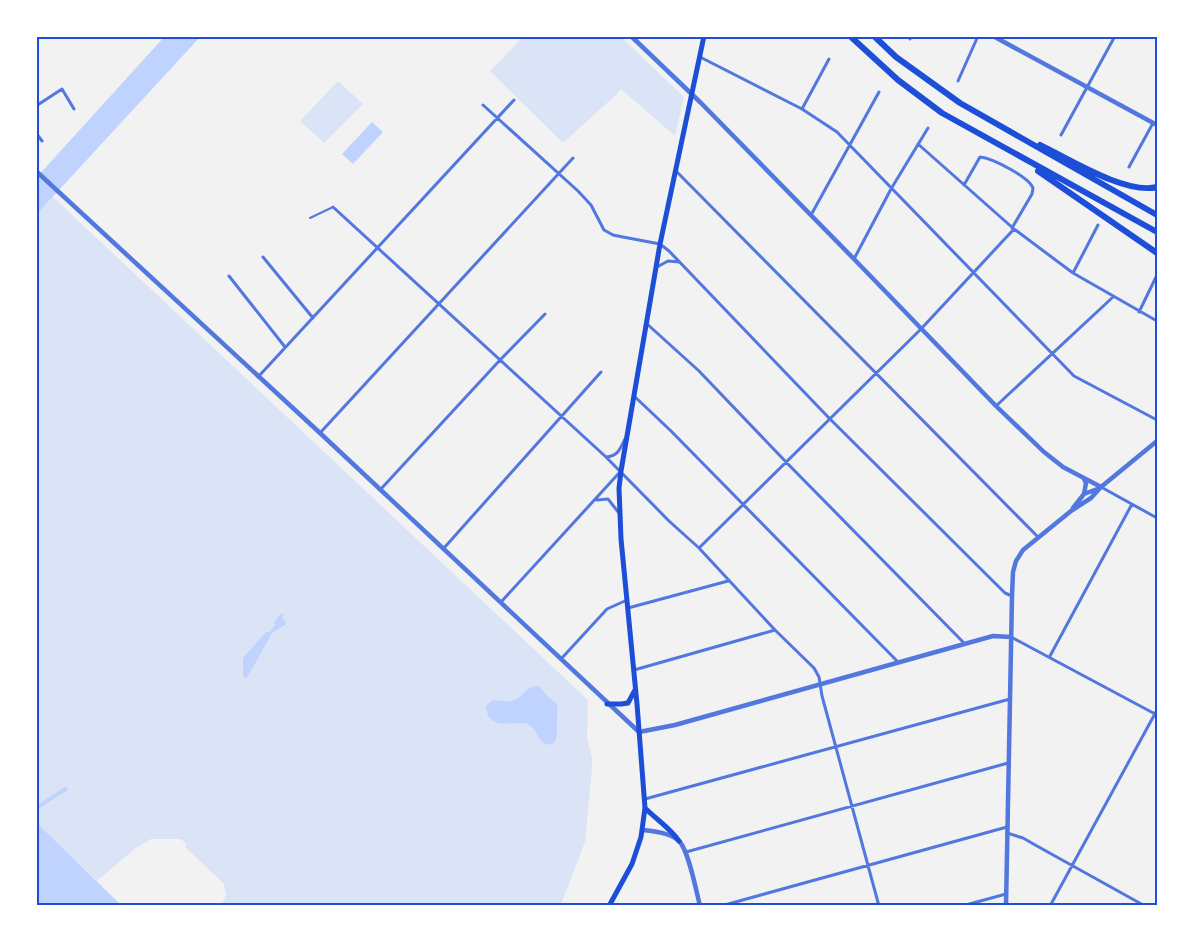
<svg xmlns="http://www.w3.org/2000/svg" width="1193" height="942" viewBox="0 0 1193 942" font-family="'Open Sans',sans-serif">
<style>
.green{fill:#dbe4f7}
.water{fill:#bfd3fe}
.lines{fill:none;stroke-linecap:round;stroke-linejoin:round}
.service{stroke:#5277de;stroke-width:2}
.minor{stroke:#5277de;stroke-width:3}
.tertiary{stroke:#5277de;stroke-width:4.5}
.secondary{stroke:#1d4ed8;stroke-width:5}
.motorway{stroke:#1d4ed8;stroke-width:6}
.neatline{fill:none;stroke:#1d4ed8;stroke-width:2}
</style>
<rect width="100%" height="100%" fill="#f2f2f2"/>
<!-- green -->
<path class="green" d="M 524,36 L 620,36 L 684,97 L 675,136 L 621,89 L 618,93 L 563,143 L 490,71 Z
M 338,81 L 363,104 L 324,143 L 300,121 Z
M 53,197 L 588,700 L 587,738 L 592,758 L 592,769 L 585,842 L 562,902 L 563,906 L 221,906 L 226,895 L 224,884 L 185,847 L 187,845 L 181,839 L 151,839 L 136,848 L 97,881 L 36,822 L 36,215 Z"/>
<!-- water -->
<path class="water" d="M 165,36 L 201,36 L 36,215 L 36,178 Z
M 372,122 L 383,132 L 353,164 L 342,154 Z
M 281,614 L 284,614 L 282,617 L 286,624 L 272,633 L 247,678 L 243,677 L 243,658 L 266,632 L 270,632 L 275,624 L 274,622 Z
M 537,686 L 540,687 L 547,696 L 557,704 C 558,710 557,714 557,720 C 556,730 561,752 542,742 L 533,728 L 526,723 C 509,723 488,729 486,707 C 492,695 502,703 512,701 C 523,698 525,686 537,686 Z
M 66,786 L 68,790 L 38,809 L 36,813 L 36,806 Z
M 36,822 L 122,906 L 36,905 Z"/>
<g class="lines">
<!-- service -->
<path class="service" d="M 310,218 L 333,207"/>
<!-- minor -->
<path class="minor" d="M 910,39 L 912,36
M 700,57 L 802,109 L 837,132 L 1074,376 L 1157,420
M 958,81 L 978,36
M 483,105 L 578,191 L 591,205 L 604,230 L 613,235 L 623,237 L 660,244 L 669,251 L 829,418 L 1005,593 L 1012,596
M 36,106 L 62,89 L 74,109
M 802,109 L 829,59
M 36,133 L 42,141
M 1061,135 L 1115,36
M 918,144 L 1014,229 L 1073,273 L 1157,321
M 1129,167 L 1153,123
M 676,171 L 1038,537
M 964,185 L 980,157 C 992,158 1029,177 1033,188 L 1032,194 L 1012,228
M 333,207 L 606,457 L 669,521 L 699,548 L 775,630 L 814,668 L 819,677 L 822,696 L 879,906
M 811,215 L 879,92
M 263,257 L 313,318
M 854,259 L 891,189 L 928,128
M 657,267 L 668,261 L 679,262
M 1073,273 L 1098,225
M 229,276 L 285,347
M 1139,312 L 1157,275
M 646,323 L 699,371 L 786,462 L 965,644
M 258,377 L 514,100
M 634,396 L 671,431 L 898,662
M 996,406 L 1113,297
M 320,433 L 573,158
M 606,457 C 618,456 620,449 625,439
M 1101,487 L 1157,518
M 380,490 L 500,360 L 545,314
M 597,500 L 608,499 L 619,513
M 444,548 L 601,372
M 699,548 L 921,329 L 1014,229
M 501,602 L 620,472
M 628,608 L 728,581
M 1011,637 L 1157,715
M 1050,656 L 1132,504
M 561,659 L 607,609 L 627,600
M 634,670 L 775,630
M 645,799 L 1010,699
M 1007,833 L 1023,838 L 1037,846 L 1145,906
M 686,852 L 1008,763
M 721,906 L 1007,827
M 962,906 L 1006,894
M 1050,906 L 1157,710"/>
<!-- tertiary -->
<path class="tertiary" d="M 631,36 L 701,103 L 854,259 L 996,406 L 1044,452 L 1063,467 L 1101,487
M 993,36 L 1157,125
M 36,171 L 320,433 L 639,732 L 675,725 L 993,636 L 1011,637
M 1084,479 L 1086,483 L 1084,494
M 1073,508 L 1084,494 L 1100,488
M 643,830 C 654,831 672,833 680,842 C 689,853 696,890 700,906
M 1006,906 L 1012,596 L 1013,572 L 1016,561 L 1023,550 L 1071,511 L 1091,498 L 1101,487 L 1157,441"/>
<!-- secondary -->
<path class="secondary" d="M 607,704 L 621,704 L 628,703 L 635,690
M 645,808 C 656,819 670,828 679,841
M 609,906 L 632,864 L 641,837 L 645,808 L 637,704 L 621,539 L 619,488 L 621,471 L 660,244 L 704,36"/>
<!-- motorway -->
<path class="motorway" d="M 850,36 L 898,80 L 942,113 L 1157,232
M 874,36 L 896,57 L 960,103 L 1157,215
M 1040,145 C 1069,159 1126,195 1157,187
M 1038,171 L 1157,253"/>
</g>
<!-- border -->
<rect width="1193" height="942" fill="none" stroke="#ffffff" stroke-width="75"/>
<rect x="38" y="38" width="1118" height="866" class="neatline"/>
</svg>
